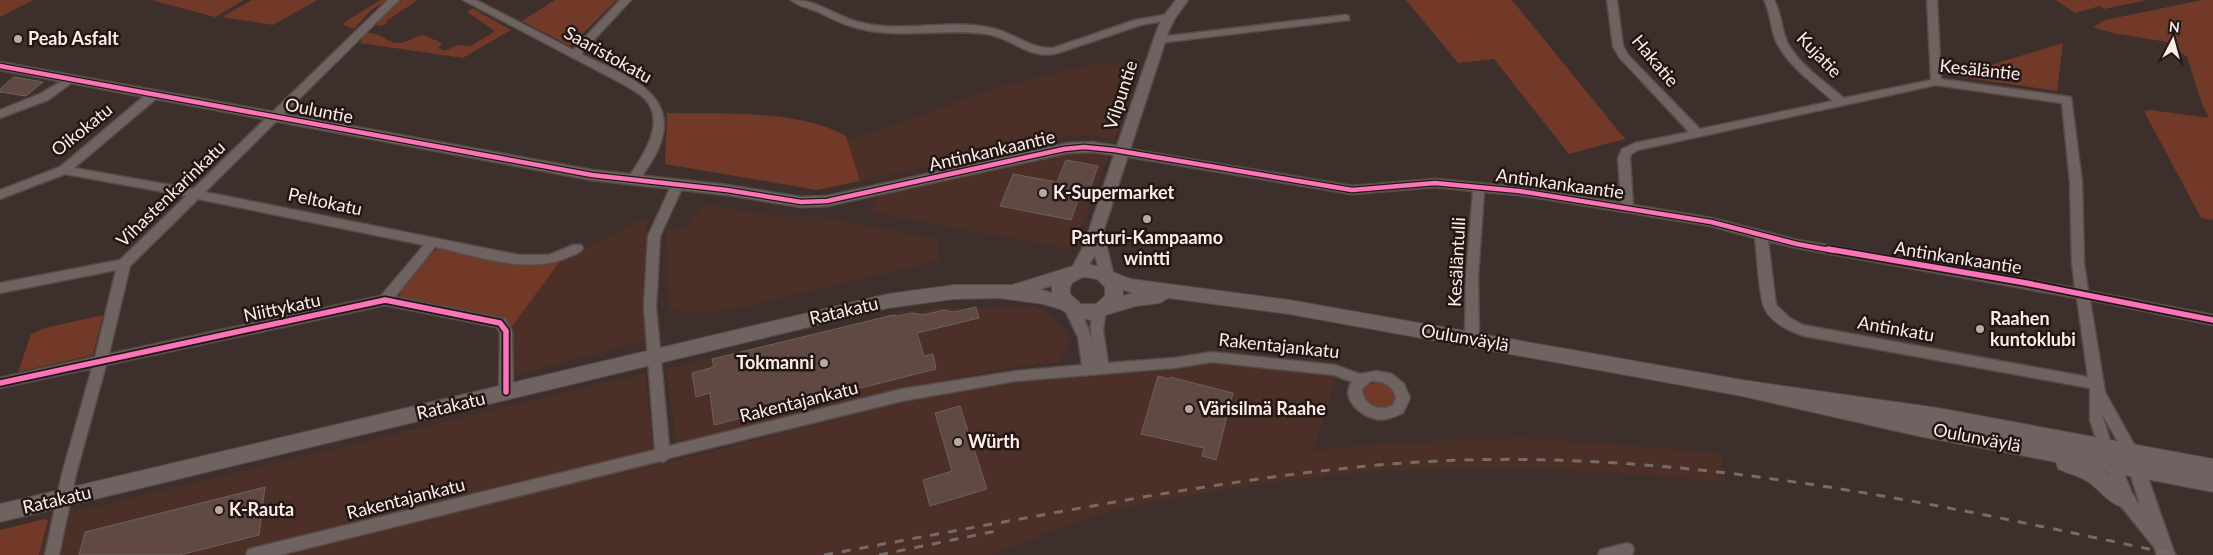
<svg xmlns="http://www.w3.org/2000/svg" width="2213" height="555" viewBox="0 0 2213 555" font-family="Lato,sans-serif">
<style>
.built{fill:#4c2f27}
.green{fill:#723929}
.building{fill:#604943;stroke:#6c605d}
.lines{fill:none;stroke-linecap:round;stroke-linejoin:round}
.minor-casing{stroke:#574b48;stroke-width:3}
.tertiary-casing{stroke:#574b48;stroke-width:3}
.secondary-casing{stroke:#574b48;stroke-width:2}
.minor{fill:#6e6361;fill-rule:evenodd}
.tertiary{fill:#6e6361;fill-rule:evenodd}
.secondary{fill:#6e6361;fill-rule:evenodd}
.rail{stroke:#766b68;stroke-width:3;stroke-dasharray:9 9;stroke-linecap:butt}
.cycleway-far1-casing{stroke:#221714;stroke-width:7}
.cycleway-casing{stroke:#221714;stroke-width:9}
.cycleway-far1{stroke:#fb73b8;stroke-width:4.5}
.cycleway{stroke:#fb73b8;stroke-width:5.5}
.poi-dot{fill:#baaaa6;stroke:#221714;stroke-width:2}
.labels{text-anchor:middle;stroke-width:5;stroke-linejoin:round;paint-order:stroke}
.poi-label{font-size:18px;font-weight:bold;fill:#fdece7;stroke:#221714;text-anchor:start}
.street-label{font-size:18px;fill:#fdece7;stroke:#221714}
</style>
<rect width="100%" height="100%" fill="#3d2f2c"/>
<!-- built -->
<path class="built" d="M 1094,64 L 1139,65 L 1115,139 L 1072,135 L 860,181 L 847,140 L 1009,84 Z
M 1082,151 L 1109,154 L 1073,250 L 870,212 L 878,195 L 1055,154 Z
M 702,204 L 783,217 L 825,217 L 936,239 L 938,240 L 939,259 L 938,261 L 761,303 L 706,314 L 669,310 L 666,230 L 686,228 Z
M 648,216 L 644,268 L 645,341 L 512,376 L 511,328 L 560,261 Z
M 1030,306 L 1045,311 L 1066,332 L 1070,344 L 1059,363 L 1019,366 L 930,383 L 677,447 L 666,369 L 902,312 L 939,308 Z
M 1206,362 L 1336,376 L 1314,450 L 1401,442 L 1525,438 L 1600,443 L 1721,453 L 1726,482 L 1621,473 L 1533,469 L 1374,471 L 1274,482 L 1158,501 L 1092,516 L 992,555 L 39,555 L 49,518 L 645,373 L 655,466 L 903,401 L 1016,381 L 1169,371 Z"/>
<!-- green -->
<path class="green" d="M 0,0 L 33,0 L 0,17 Z
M 151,0 L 244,0 L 215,17 Z
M 252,0 L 317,0 L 273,25 L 222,17 Z
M 380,0 L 388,0 L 371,10 L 354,29 L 342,24 Z
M 401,0 L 418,0 L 386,21 L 388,23 L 380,26 L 375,25 Z
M 555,0 L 617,0 L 570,46 L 522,21 Z
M 1406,0 L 1512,0 L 1625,139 L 1569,154 L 1494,59 L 1458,63 Z
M 2056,0 L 2147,0 L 2104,9 L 2100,6 L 2075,13 Z
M 2202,0 L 2213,0 L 2213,220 L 2201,218 L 2144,111 L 2151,110 L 2209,118 L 2202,104 L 2187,57 L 2167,42 L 2112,33 L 2093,27 L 2105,20 Z
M 472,8 L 511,30 L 463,58 L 360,43 L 366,33 C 383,33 385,41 396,43 C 406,44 414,36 423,35 L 442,43 L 438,48 L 445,51 L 457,45 L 471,46 L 495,31 L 467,12 Z
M 2063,43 L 2057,91 L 1955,76 Z
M 667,113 C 722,114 797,109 846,136 L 860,181 L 817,190 L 665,164 Z
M 441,248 C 475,255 528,274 560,261 L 511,328 L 505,319 L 400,299 C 398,286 428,253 441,248 Z
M 103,315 L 93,355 L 18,372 L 31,334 L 45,328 Z
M 1380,382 L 1394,390 C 1401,417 1370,413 1362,393 L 1366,385 Z
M 44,519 L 48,520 L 39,555 L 0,555 L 0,530 Z"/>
<!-- building -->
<path class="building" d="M 14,77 L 43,82 L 26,96 L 0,92 L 0,89 Z
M 1066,160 L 1098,166 L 1090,188 L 1083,187 L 1071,220 L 1000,206 L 1013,174 L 1057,182 Z
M 976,307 L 979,318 L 917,333 L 924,356 L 933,354 L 936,369 L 714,425 L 710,393 L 696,397 L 692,373 L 714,367 L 712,359 L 893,315 L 898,316 L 912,313 L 923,315 L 944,310 L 954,312 Z
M 1158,376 L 1169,379 L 1170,377 L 1233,393 L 1216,460 L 1202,456 L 1204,448 L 1141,434 Z
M 960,406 L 987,489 L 930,506 L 923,480 L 952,471 L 935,413 Z
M 265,487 L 259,535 L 180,555 L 79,555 L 85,532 Z"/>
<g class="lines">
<defs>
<path id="minor" d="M 388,0 L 399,0 L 205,192 L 519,255 L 549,255 L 573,245 L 581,245 L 583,248 C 580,253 576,254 571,256 C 530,276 478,256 435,247 L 395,297 L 505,319 L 512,331 L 513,392 L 511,396 L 506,398 L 501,396 L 499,392 L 500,332 L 496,327 L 385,305 L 106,365 L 76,474 L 59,555 L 45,555 L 62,474 L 92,368 L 0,388 L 0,378 L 95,357 L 116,270 L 0,293 L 0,283 L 120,260 L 186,196 L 65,174 L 0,199 L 0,190 L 60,167 L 149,92 L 153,91 L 158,95 L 157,98 L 74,168 L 193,189 ZM 198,199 L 424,245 L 381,296 L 109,354 L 130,266 Z
M 463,0 L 476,0 L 573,50 L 620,0 L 631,0 L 581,54 C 619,73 682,91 659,147 C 654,160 645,171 637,183 L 633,184 L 627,180 C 640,159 668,124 645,99 C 638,92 628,87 619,82 Z
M 791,0 C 821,0 835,17 863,23 C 905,33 950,18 992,28 C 1014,33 1030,49 1053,48 L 1135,20 L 1169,14 L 1174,17 L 1169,20 L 1141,25 L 1058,53 C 1030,61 1011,37 986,34 C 944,28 902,39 861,29 C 846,26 832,19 818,12 C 810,8 797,6 791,0 Z
M 1607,0 L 1617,0 L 1623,46 L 1628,55 L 1700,129 L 1833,101 C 1813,83 1788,66 1776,41 C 1770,28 1771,13 1764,0 L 1774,0 C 1782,14 1781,30 1788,44 C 1801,66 1825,82 1844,98 L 1931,80 L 1927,0 L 1937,0 L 1941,79 L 2071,97 L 2082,182 L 2084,263 L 2088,291 L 2213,315 L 2213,325 L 2090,300 L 2105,392 L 2136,448 L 2138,452 L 2136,456 L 2131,458 L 2126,456 L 2102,414 L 2112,447 L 2110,451 L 2105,453 L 2100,451 L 2090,420 L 2090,388 L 1804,336 C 1789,331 1771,323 1764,307 C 1759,294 1757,254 1755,238 L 1711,226 L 1519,195 L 1484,192 L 1478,276 L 1479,339 L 1477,343 L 1467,343 L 1465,339 L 1466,276 L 1473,191 L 1435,187 L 1352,194 L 1123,156 L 1117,152 L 1123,148 L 1352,186 L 1435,179 L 1519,187 L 1621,203 L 1618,158 L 1622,149 L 1635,143 L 1689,132 L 1619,57 L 1613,46 ZM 1936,85 L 2062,103 L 2070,182 L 2072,263 L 2075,288 L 1797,240 L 1711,218 L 1633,205 L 1630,158 L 1631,154 L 1638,150 ZM 1768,241 L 1797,248 L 2077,298 L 2088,377 L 1803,325 L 1790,318 L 1776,305 Z
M 1345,15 L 1349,16 L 1349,20 L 1159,43 L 1154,40 L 1159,37 Z
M 70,76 L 74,77 L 75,79 L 74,81 L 48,100 L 0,118 L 0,110 L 40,94 Z
M 678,180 L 684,184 L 660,236 L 656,307 L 669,446 L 902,389 L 1016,371 L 1082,365 L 1078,337 L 1064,308 L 1065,305 C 1080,300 1089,330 1092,341 C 1090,330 1090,317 1095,307 L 1105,307 L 1106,310 L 1103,330 L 1108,363 L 1174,358 L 1212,352 L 1335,365 L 1360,374 L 1377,371 L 1392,374 L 1404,384 L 1410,398 L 1403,413 C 1394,417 1385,421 1376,419 C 1360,416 1340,398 1352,382 L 1334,375 L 1212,362 L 1174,368 L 1016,381 L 902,401 L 669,458 L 663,462 L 660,461 L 280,555 L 246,555 L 248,550 L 253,548 L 655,450 L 644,307 L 648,236 L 672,184 ZM 1371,381 C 1383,381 1393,385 1396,398 L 1393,405 C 1379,412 1364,406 1362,389 Z
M 1627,543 L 1632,545 L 1634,550 L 1632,555 L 1598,555 L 1600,550 Z"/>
<path id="tertiary" d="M 1176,0 L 1188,0 L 1175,18 L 1169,30 L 1103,232 L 1114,276 L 1112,280 L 1102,280 L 1095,255 L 1082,276 L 1072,276 L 1070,272 L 1084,245 L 1114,155 L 1092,152 L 1068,153 L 827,206 L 801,207 L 727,195 L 592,180 L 0,70 L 0,62 L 592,170 L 727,185 L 801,197 L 827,196 L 1068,143 L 1092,142 L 1117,146 L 1157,30 L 1163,17 Z
M 2109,449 L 2115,451 L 2133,496 L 2140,505 L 2126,460 L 2128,455 L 2134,453 L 2140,455 L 2175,555 L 2157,555 L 2154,547 L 2120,505 L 2101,456 L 2103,451 Z"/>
<path id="secondary" d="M 1083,263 C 1102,266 1114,273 1131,279 L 1289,300 L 1742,380 L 1938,408 L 2213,459 L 2213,492 L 2104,471 L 2133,494 L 2136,500 L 2133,506 C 2115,513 2101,490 2087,481 C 2079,476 2067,473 2058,469 L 2056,462 L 1918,436 L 1742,396 L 1289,314 L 1168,298 L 1160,303 L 1136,306 L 1089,320 L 1070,315 L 1060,309 L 1043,304 L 999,298 L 954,299 L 888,308 L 0,522 L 0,504 L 888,294 L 954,285 L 1012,285 ZM 1084,277 L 1097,279 L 1105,287 L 1105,296 L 1096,304 L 1081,304 L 1070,294 C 1069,282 1074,281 1084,277 ZM 1052,286 L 1052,293 L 1040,289 ZM 1123,290 L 1133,293 L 1123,296 Z"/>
</defs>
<!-- minor casing -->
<use href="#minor" class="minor-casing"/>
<!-- tertiary casing -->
<use href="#tertiary" class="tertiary-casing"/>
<!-- secondary casing -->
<use href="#secondary" class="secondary-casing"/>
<!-- minor -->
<use href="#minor" class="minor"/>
<!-- tertiary -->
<use href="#tertiary" class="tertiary"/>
<!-- secondary -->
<use href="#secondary" class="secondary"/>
<!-- rail -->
<path class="rail" d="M 824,555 C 932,535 1040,515 1149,496 C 1253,479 1358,463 1463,460 C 1705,453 1942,505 2177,555
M 879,555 L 1001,530"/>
<defs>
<path id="cycleway-far1" d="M 0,66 L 592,175 L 727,190 L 801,202 L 827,201 L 1064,149 L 1084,147 L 1114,150 L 1352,190 L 1435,183 L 1519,191 L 1711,222 L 1797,244 L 1835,251"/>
<path id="cycleway" d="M 1828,249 L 2026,283 L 2213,320
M 0,383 L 385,300 L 500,323 L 506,331 L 506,392"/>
</defs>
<!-- cycleway-far1 casing -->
<use href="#cycleway-far1" class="cycleway-far1-casing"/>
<!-- cycleway casing -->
<use href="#cycleway" class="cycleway-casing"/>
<!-- cycleway-far1 -->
<use href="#cycleway-far1" class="cycleway-far1"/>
<!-- cycleway -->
<use href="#cycleway" class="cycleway"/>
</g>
<!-- markers -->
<g class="poi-dot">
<circle cx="18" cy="39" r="5"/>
<circle cx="1043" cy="193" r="5"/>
<circle cx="1147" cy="219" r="5"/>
<circle cx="1980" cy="329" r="5"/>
<circle cx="824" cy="363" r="5"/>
<circle cx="1189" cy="409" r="5"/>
<circle cx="958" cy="442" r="5"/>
<circle cx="219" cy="510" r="5"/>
</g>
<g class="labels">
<!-- poi labels -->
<g class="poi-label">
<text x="28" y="45">Peab Asfalt</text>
<text x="1053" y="199">K-Supermarket</text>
<text x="1147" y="244" text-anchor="middle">Parturi-Kampaamo<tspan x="1147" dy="21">wintti</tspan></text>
<text x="1990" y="325">Raahen<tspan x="1990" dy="21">kuntoklubi</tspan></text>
<text x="814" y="369" text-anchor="end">Tokmanni</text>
<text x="1199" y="415">Värisilmä Raahe</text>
<text x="968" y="448">Würth</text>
<text x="229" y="516">K-Rauta</text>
</g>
<!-- street labels -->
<g class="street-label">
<text transform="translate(608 55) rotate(29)" y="6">Saaristokatu</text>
<text transform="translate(1819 55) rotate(46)" y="6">Kujatie</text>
<text transform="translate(1655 61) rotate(50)" y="6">Hakatie</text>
<text transform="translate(1980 70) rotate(6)" y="6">Kesäläntie</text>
<text transform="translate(1121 95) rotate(-72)" y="6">Vilpuntie</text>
<text transform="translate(319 111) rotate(11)" y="6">Ouluntie</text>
<text transform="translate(82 130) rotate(-39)" y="6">Oikokatu</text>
<text transform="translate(992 151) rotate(-13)" y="6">Antinkankaantie</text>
<text transform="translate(1560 184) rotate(8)" y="6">Antinkankaantie</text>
<text transform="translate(171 194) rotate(-44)" y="6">Vihastenkarinkatu</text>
<text transform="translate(325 202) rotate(12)" y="6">Peltokatu</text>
<text transform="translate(1958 258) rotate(9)" y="6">Antinkankaantie</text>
<text transform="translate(1457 262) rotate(-87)" y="6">Kesäläntulli</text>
<text transform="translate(282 308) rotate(-12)" y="6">Niittykatu</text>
<text transform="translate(844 311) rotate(-13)" y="6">Ratakatu</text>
<text transform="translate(1896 329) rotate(10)" y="6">Antinkatu</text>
<text transform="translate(1465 338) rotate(10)" y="6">Oulunväylä</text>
<text transform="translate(1279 346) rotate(6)" y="6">Rakentajankatu</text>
<text transform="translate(799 402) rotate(-14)" y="6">Rakentajankatu</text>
<text transform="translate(451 406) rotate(-13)" y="6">Ratakatu</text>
<text transform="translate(1977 438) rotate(11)" y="6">Oulunväylä</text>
<text transform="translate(406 499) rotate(-14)" y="6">Rakentajankatu</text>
<text transform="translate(57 500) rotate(-13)" y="6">Ratakatu</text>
</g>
</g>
<!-- north arrow -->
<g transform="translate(2173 40) rotate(6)" stroke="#221714" stroke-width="4" paint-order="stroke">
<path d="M0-4L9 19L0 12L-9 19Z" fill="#fdece7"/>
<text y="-8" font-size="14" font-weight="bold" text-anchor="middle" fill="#fdece7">N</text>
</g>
</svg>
